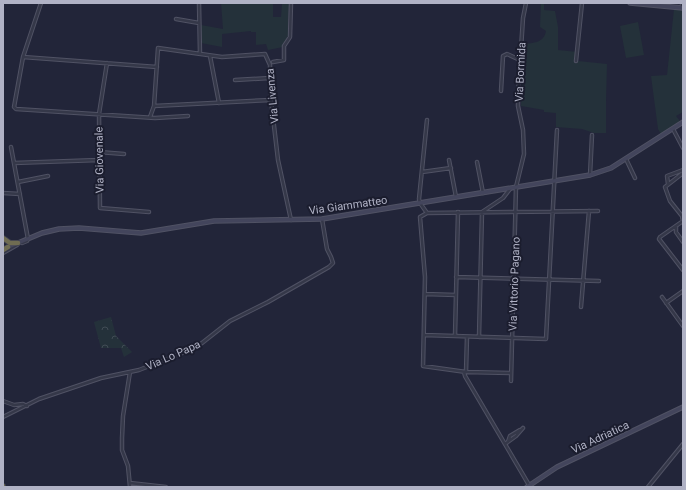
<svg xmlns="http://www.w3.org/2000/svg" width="686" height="490" viewBox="0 0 686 490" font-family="Roboto,sans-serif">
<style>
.grass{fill:#24313a}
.forest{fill:url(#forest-crowns)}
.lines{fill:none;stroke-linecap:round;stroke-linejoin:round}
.street-casing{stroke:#505264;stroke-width:4.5}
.secondary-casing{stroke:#505264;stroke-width:5.5}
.highway-casing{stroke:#3d3f51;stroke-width:6}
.street{stroke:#353849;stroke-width:2.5}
.secondary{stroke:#43455c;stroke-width:3.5}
.highway{stroke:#6f6c52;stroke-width:4.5}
.labels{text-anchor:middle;stroke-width:4;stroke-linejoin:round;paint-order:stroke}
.street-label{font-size:11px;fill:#b0b2c5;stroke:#1b1d2e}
</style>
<defs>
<pattern id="forest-crowns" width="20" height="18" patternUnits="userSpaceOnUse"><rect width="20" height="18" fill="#24313a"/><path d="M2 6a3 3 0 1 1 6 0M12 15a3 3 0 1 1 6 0" fill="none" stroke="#414c55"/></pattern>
</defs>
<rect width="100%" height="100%" fill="#222539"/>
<!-- grass -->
<path class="grass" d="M 221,3 L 273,3 L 273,17 L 281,17 L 282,3 L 289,3 L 288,36 L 283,47 L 268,50 L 266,44 L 256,45 L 256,32 L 251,32 L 251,31 L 222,34 L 222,47 L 201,43 L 201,25 L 223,29 Z
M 541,3 L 544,3 L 544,10 L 555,11 L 558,27 L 558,50 L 578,52 L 578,61 L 607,64 L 606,101 L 606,133 L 594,133 L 582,129 L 556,127 L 556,113 L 544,112 L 544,110 L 521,106 L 523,44 C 533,43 544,43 546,31 L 540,27 Z
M 674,9 L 683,10 L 683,112 L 676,116 L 680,121 L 661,134 L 658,129 L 651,76 L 667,75 Z
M 638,22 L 644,55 L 626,58 L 620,26 Z"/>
<!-- forest -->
<path class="forest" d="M 111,317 L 116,336 L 132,352 L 124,357 L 121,348 L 101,348 L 94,322 Z"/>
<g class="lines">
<defs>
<path id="street" d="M 41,3 L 23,57 L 14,107 L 16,109 L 155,118 L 188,116
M 199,3 L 200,54
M 682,8 L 682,3
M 176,19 L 199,23
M 210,56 L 219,103
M 23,57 L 157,67
M 576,61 L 582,3
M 273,62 L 284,60 L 284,46 L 290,37 L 291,3
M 107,63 L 99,114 L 100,208 L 149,212
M 235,80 L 270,78
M 501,91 L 503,56 L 507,54 L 520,60
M 154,106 L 271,100
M 150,117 L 154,106 L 158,48 L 222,57 L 265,54 L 270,65 L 271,100 L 278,160 L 291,220
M 427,120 L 419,199 L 420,203 L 427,213 L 598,211
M 673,129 L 683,148
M 11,147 L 28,239 L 27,241 L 22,243
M 99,152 L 124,154
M 626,159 L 635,178
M 449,160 L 456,197
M 477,162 L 483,193
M 14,163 L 99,160
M 422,172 L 451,168
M 683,173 L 665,187 L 670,201 L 682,216 L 683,221 L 660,237 L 659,239 L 683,270
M 590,175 L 592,135
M 18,182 L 48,176
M 668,184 L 667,176 L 683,170
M 3,193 L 20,194
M 427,213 L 420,217 L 425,277 L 423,366 L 466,372 L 511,373
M 676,227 L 676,232 L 683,242
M 3,253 L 17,245
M 456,277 L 599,281
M 425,294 L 456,295
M 662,297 L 683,326
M 666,303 L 683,291
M 581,307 L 589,211
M 424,335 L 546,339 L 557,130
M 455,336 L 458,212
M 479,337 L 482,212 L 503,198 L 510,189
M 464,372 L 465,376 L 529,485
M 466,372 L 467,337
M 511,381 L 516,187 L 524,154 L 523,130 L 518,106 L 518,95 L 523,18 L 526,3
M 3,401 L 14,405 L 23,404 L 27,406
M 3,417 L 39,399 L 101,378 L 139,370 L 190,350 L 202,343 L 230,321 L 268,302 L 329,267 L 333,263 L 331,257 L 327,249 L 322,219
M 508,442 L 510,436 L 520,430
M 505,444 L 516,436 L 523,428
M 130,483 L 166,487
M 130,487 L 128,466 L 122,450 L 122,438 L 123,416 L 130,372
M 648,487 L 683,444"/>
<path id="secondary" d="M 630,3 L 683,8
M 6,248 L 42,233 L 59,229 L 79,228 L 141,233 L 214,221 L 322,219 L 590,175 L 611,168 L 683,122
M 527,487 L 557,467 L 683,407"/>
<path id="highway" d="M 3,238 L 10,243 L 18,243
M 3,250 L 8,247
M 3,486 L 3,487"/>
</defs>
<!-- street casing -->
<use href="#street" class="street-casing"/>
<!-- secondary casing -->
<use href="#secondary" class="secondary-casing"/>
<!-- highway casing -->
<use href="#highway" class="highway-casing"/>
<!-- street -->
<use href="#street" class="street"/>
<!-- secondary -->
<use href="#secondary" class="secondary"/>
<!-- highway -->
<use href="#highway" class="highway"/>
</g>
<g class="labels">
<!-- street labels -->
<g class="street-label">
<text transform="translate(520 72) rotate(-87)" y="4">Via Bormida</text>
<text transform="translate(272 96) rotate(-95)" y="4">Via Livenza</text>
<text transform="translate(99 160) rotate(-91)" y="4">Via Giovenale</text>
<text transform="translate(348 205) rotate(-8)" y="4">Via Giammatteo</text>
<text transform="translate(514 284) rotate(-88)" y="4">Via Vittorio Pagano</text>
<text transform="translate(173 355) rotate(-24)" y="4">Via Lo Papa</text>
<text transform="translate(600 437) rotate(-25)" y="4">Via Adriatica</text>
</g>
</g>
<!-- border -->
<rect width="686" height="490" fill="none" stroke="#b0b2c5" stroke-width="8"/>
</svg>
